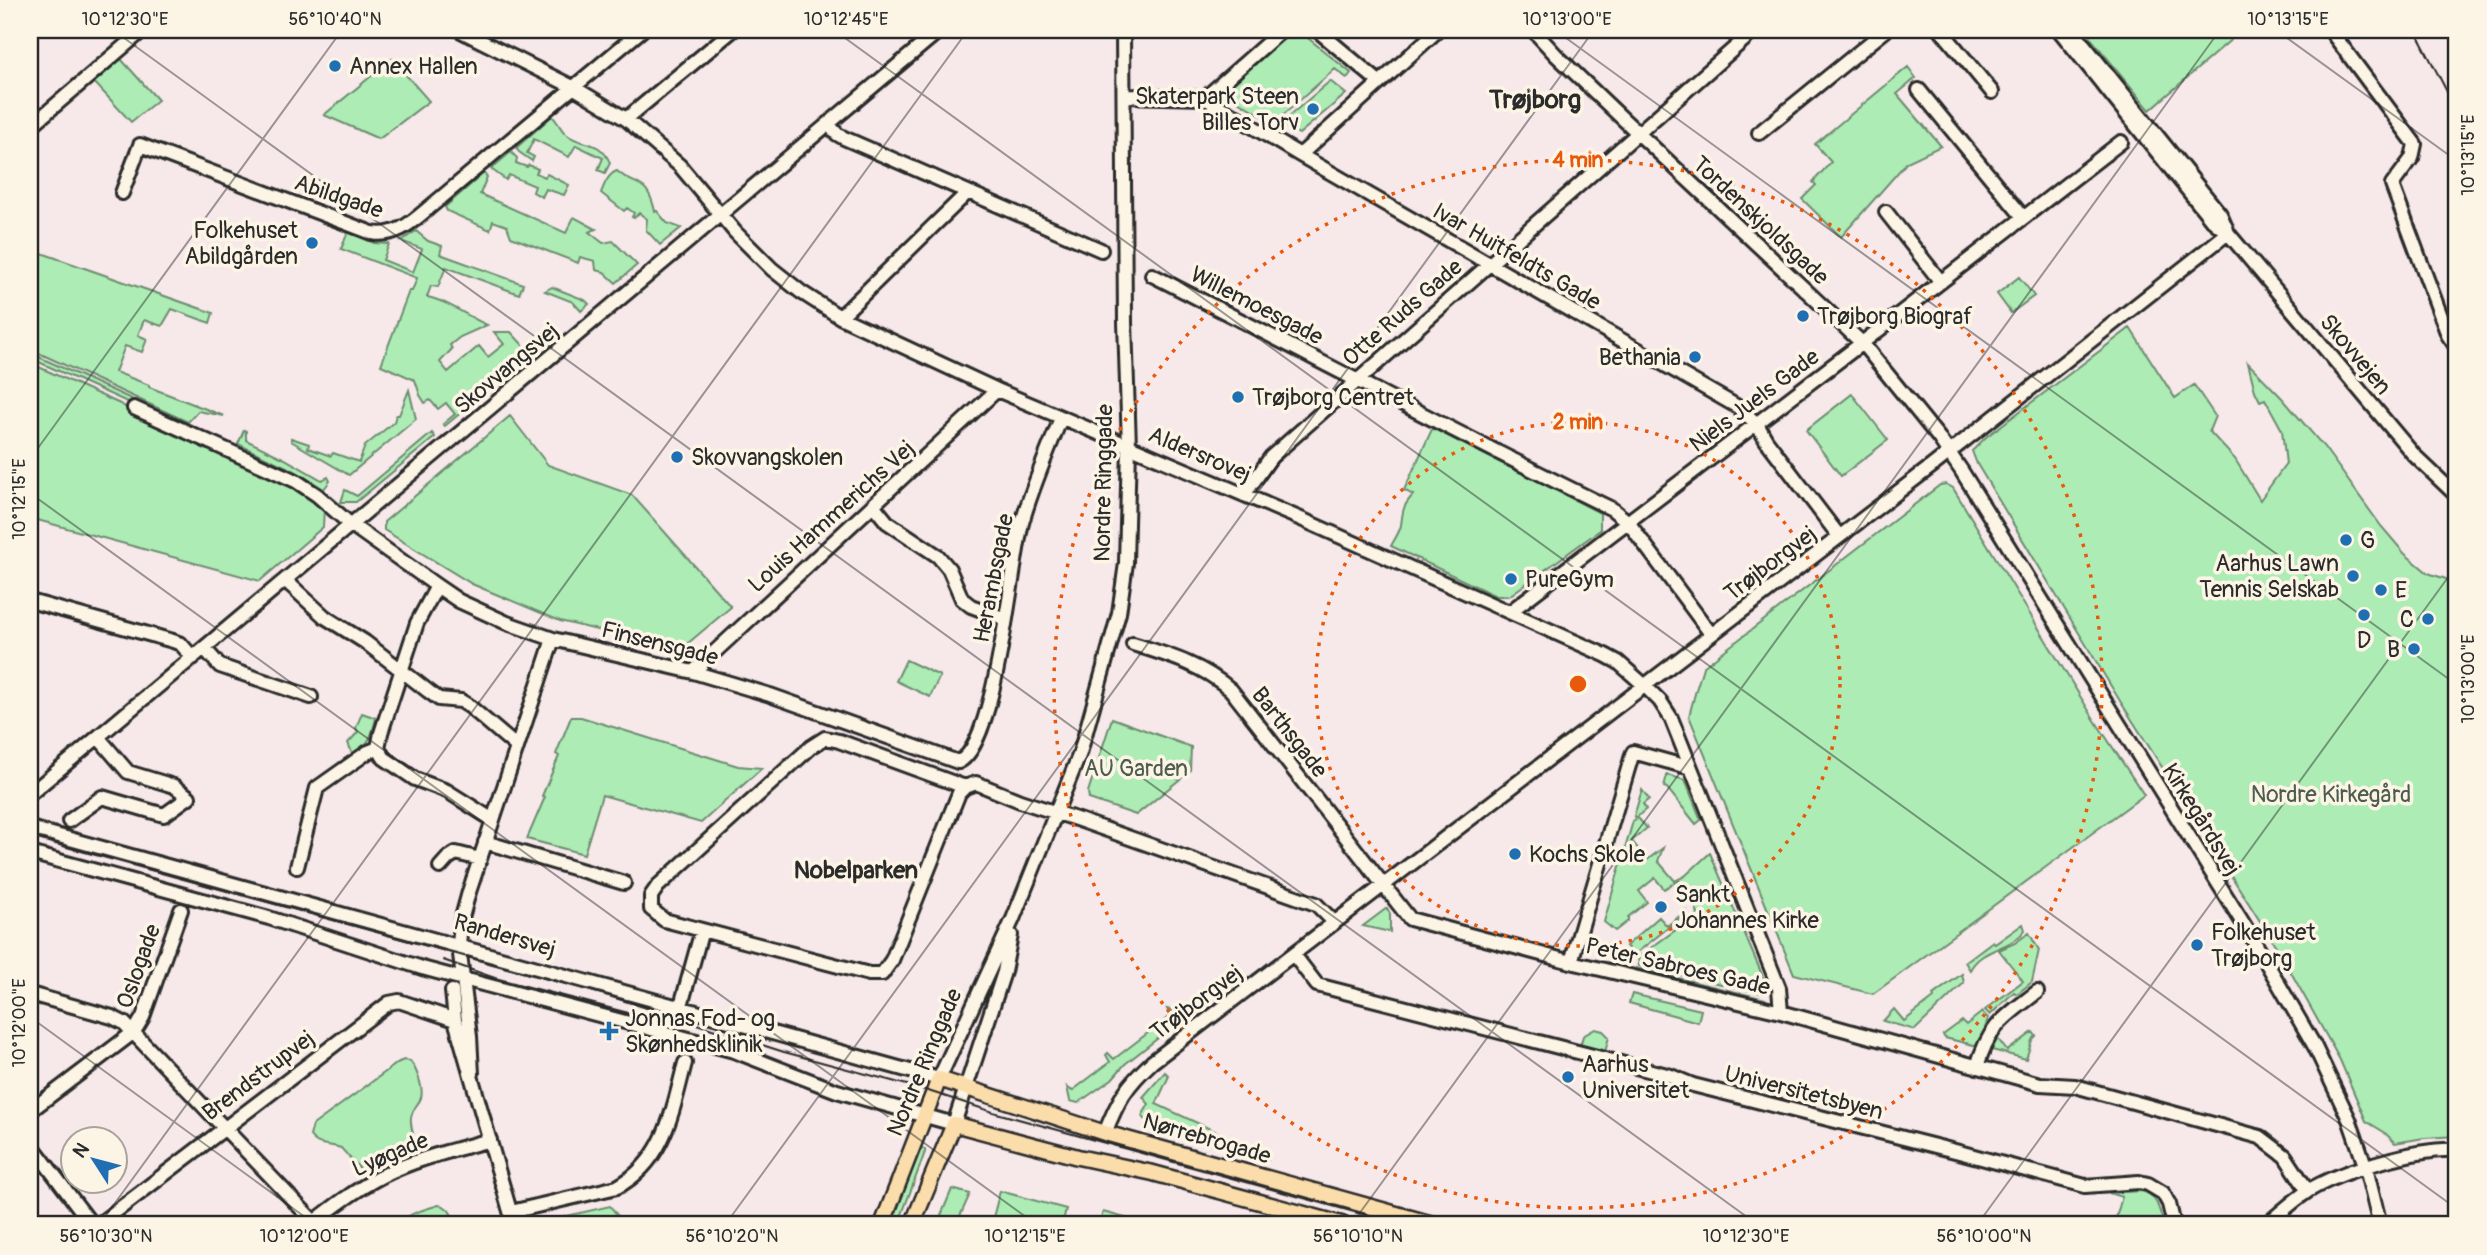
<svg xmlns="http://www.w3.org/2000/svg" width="2487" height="1255" viewBox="0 0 2487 1255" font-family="Pangolin,sans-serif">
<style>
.green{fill:#adedb5;stroke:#6c8c70;stroke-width:2}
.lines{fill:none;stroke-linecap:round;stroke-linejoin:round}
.minor-casing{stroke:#2b2b2b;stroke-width:18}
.major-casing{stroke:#2b2b2b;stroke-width:19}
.minor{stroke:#fcf5e5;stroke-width:12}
.major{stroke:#fbddab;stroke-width:14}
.tram{stroke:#2b2b2b;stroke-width:2}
.ticks{fill:none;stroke:#2b2b2b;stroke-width:2;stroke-opacity:0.45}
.ring{fill:none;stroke:#e8590c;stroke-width:3.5;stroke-dasharray:3.5 7}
.poi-dot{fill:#1f6fb2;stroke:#fcf5e5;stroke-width:2.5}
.labels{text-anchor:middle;stroke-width:7;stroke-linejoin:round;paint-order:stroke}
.poi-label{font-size:23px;fill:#2b2b2b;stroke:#fcf5e5;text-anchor:start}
.street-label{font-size:23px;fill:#2b2b2b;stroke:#fcf5e5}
.park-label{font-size:23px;fill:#4c5c4e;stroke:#fcf5e5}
.neighbourhood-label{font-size:24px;font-weight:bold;fill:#2b2b2b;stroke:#fcf5e5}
.quarter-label{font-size:26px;font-weight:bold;fill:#2b2b2b;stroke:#fcf5e5}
.centre{fill:#e8590c;stroke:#fcf5e5;stroke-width:3.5}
.ring-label{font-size:21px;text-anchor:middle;font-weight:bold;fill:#e8590c;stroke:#fcf5e5;stroke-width:7;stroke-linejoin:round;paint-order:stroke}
.neatline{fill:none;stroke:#2b2b2b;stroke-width:2.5}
.ticks-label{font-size:18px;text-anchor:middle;fill:#2b2b2b}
</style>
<rect width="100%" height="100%" fill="#f7e8ea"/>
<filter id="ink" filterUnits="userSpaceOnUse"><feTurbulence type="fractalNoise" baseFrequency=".0143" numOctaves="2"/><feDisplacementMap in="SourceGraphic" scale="14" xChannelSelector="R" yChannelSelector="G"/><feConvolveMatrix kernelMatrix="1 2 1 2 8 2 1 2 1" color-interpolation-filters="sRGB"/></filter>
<g filter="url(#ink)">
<!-- green -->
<path class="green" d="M 1294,30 L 1298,30 L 1351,73 L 1347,78 L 1335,69 L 1274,123 L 1223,92 Z
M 2084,30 L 2242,30 L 2150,110 Z
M 120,58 L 158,100 L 131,122 L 93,81 Z
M 392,59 L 429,101 L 379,139 L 324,115 Z
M 1908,67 L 1916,78 L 1897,94 L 1941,146 L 1907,162 L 1841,237 L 1802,199 L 1816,185 L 1813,182 L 1831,162 L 1815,144 Z
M 1330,81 L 1346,94 L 1299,134 L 1281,123 Z
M 552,116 C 558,121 560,129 566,134 C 581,147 600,138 610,163 L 605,173 L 598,170 L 603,158 L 576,145 L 569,157 L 534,139 L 527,153 L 534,157 L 532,161 L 519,152 L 516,148 Z
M 511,152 L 517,158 L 516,163 L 527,167 L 529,165 L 538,169 L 536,173 L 545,177 L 547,174 L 569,185 L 564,195 L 546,189 L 542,197 L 533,192 L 535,186 L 509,175 L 506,180 L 491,169 Z
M 617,171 C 637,189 647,177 655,211 L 657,211 L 667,223 L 681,228 L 660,245 L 646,230 L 647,219 L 639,213 L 634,218 L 632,217 L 634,213 L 627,208 L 624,211 L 601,193 C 604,185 608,174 617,171 Z
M 484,173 L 487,177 L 480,194 L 566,233 L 574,217 L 596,229 L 589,232 L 603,243 L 613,241 L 637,265 L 616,283 L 604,272 L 596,270 L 595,261 L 580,257 L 578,263 L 511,237 L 507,226 L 493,221 L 490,230 L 447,211 L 445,207 Z
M 416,231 L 428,241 L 442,246 L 440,254 L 523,284 L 519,294 L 446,267 L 438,287 L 431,286 L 427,297 C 448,301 466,316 487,325 L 460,337 L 450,345 L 452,349 L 440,362 L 448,372 L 479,346 L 488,357 L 504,344 L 494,332 L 511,332 L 531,354 L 445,426 L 443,424 L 455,414 L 446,403 L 438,409 L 430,400 L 425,403 L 420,395 L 415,380 L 381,365 L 409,291 L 412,291 L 417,278 L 341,249 L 348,232 L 374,243 L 389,244 L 383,260 L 413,272 L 422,249 L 401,241 Z
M 30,249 L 213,313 L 210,323 L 172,309 L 162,326 L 144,320 L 138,335 L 147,339 L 142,352 L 125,346 L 115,372 L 149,385 L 149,387 L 224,416 L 198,411 L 188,422 L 30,349 Z
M 2019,277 L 2034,296 L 2011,313 L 1997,294 Z
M 552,287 L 585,300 L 589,304 L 581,311 L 573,302 L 545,291 Z
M 2130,328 L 2175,398 L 2194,385 L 2215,416 L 2209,431 L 2235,459 L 2260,500 L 2286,464 L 2282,430 L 2265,399 L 2260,401 L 2255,391 L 2248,363 L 2282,398 L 2324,447 L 2381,526 L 2404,553 L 2428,573 L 2446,579 L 2457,587 L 2457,1136 L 2424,1138 L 2395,1143 L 2384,1132 L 2366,1121 L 2340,1060 L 2279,951 L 2120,701 L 1977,464 L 1972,451 L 1986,437 Z
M 30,353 L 151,408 L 153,409 L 125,401 L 30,358 Z
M 30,363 L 120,404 L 154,424 L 289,485 L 324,507 L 323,527 L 260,581 L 30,518 Z
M 409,390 L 416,419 L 349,475 L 291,441 L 291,438 L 309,444 L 308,448 L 331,456 L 333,453 L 359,462 L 365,446 L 394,422 L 396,415 L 399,415 Z
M 1852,394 L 1888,440 L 1841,476 L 1806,430 Z
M 510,416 L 548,465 L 632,495 L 731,607 L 680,650 L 560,621 L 472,584 L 384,530 L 384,522 Z
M 1433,427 L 1600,513 L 1600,530 L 1509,596 L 1496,596 L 1391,546 C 1394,540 1400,532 1401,525 C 1403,511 1402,507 1413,495 L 1404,490 Z
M 244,430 L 246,431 L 246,440 L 285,459 L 322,480 L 328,477 L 330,481 L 324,489 L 295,471 L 238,444 Z
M 432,433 L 435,437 L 356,502 L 341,502 L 345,490 L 357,496 Z
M 1946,484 L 1953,488 L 2094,719 L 2144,795 L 1873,994 L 1794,974 L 1689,716 L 1696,690 L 1703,667 L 1940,485 Z
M 906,660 L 940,676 L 930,697 L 896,681 Z
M 362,713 L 376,718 C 372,736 369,745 353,755 L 348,743 L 358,732 L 356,728 Z
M 571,717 L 581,717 L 738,766 L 762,768 L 701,823 L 602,795 L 584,854 L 527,839 L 545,797 L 542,796 L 559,756 L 556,754 Z
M 1112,718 L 1191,747 L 1190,771 L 1136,815 L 1089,799 L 1088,792 Z
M 1667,775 L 1685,780 L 1701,820 L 1696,824 L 1667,788 L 1664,787 Z
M 1642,790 L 1649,799 L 1643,804 L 1646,809 L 1637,817 L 1647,828 L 1632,841 L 1647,860 L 1663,848 L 1658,861 L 1675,881 L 1685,876 L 1710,853 L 1766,984 L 1762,993 L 1639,966 L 1638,957 L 1698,914 L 1695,905 L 1687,896 L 1688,891 L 1679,880 L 1664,889 L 1655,878 L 1639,891 L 1647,902 L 1628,917 L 1628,921 L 1615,931 L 1604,922 L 1633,821 L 1637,818 L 1634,816 Z
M 1387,908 L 1390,914 L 1390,932 L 1363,926 Z
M 1686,911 L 1689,916 L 1678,920 L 1634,955 L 1626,946 L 1659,917 L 1667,926 Z
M 2023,924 L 2025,930 C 2011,950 1982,947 1970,970 L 1965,962 L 1993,941 L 1995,944 Z
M 2029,933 L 2039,950 L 2032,982 L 2017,994 L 2014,992 L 1990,1015 L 1985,1010 L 2023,981 L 1999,950 L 2015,943 Z
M 1636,968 L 1765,999 L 1766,1000 L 1761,1001 L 1636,971 Z
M 1962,974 L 1964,983 L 1915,1030 L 1883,1021 L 1894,1009 L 1904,1021 L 1934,998 L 1933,995 Z
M 1632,994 L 1701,1010 L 1698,1022 L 1629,1003 Z
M 1167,1009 L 1174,1011 L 1181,1020 L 1125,1064 L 1112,1079 L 1078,1103 L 1070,1101 L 1067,1087 L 1072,1091 L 1110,1062 L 1106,1055 L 1108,1053 L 1114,1059 L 1170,1016 Z
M 1982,1012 L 1988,1018 L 1981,1042 L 1978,1046 L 1945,1038 L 1943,1035 L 1962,1021 L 1966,1025 Z
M 1595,1029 L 1603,1031 L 1609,1037 L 1605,1052 L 1580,1046 L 1583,1036 Z
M 2033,1032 L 2036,1036 L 2032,1040 L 2026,1059 L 1992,1050 L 1995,1035 L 2007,1051 Z
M 404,1060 L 410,1061 C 416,1068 424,1088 421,1098 C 418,1105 412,1109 411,1118 C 410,1126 414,1137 416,1145 L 360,1169 L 341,1148 C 328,1143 319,1148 310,1136 L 313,1125 L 399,1062 Z
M 1165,1072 L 1169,1076 L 1156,1104 L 1269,1156 L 1268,1160 L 1151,1126 L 1142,1116 L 1149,1104 L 1143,1097 Z
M 920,1148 L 925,1149 L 925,1152 L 898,1225 L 889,1225 Z
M 952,1189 L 970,1194 L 956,1225 L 937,1225 Z
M 1000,1191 L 1066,1209 L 1062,1225 L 991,1225 Z
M 2141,1191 C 2158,1194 2159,1211 2164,1225 L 2114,1225 L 2122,1197 L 2109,1193 Z
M 438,1205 C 450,1206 452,1215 455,1225 L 399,1225 C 406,1213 425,1210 438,1205 Z
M 610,1206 L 625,1225 L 532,1224 Z
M 1103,1212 L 1151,1225 L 1099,1225 Z"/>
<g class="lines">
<defs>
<path id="minor" d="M 459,30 L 573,87 L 626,119 L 680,166 L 735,232 L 772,269 L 801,292 L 840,317 L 997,390 L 1301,519 L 1605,655 L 1618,662 L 1644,685 L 1660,701 L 1671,718 L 1779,988 L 1781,1012
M 1317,30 L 1379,82
M 1533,30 L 1556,55 L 1623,119 L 1862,343 L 1939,438 L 1961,470 L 2251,936 L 2315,1047 L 2349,1119 L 2366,1168 L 2380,1225
M 1941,30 L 1992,92
M 2059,30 L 2212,220 L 2228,233 L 2414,455 L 2457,496
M 2072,30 L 2220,214 L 2227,230
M 2330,30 L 2415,144 L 2412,158 L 2392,185 L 2448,335 L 2457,348
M 1919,90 L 2023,217
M 1124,96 L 1205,98 L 1300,155 L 1738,407 L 1757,424 L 1766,440 L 1839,536
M 1205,98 L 1282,30
M 626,119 L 733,30
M 828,124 L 837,134 L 844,138 L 1101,250
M 30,127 L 143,30
M 1759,133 L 1886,30
M 1300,155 L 1438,30
M 122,193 L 140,145 L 372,233 C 399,238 416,218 436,202 L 642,30
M 1886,212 L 1941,282
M 1152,275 C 1306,353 1457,434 1612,509 L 1628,522 L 1711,634
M 840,317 L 968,192
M 134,408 L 296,481 L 317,495 L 350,524 L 437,586 L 459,601 L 507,623 L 553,639 L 693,672 L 770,695 L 958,762 C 996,748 1011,565 1022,523 C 1032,487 1047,453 1061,418
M 1244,495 L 1271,457 L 1755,30
M 874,506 L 887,522 L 938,556 L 949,569 L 962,599 L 971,606 L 1006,619
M 285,580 L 325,617 L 365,642 L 428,691 L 439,699 L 461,701 L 469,706 L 517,747
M 437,586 L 417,623 L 381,733 L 378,748 L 384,758 L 415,779 L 447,791 L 493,820
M 30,601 L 173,641 L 181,644 L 193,658
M 1511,611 L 1862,343 L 2121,142
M 1133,644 C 1168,655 1203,665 1231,690 L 1410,919 L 1571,962 L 1781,1012 L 2040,1084 L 2075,1086 L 2260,1137 L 2285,1156 L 2308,1191
M 204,648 L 220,666 L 311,697
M 693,672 L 997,390
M 965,787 L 839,741 L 825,738 L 811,747 L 658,886 L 651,896 L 651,909 L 664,920 L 869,974 L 882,974 L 892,960 L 959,793 L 965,787 L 976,783 L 1020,801 L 1079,820 L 1316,904 L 1334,922
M 30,794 L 940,30
M 69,821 L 102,797 L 164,815 L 189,797 L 174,786 L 128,772 L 98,737
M 30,828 L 939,1079 L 1013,919 L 1080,753 L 1119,613 L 1126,563 L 1129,447 L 1125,322 L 1123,30
M 485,842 L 624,883
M 30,853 L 269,918 L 422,968 L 734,1051 L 837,1091 L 954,1124 L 1004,972 L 1011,935
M 297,867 L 317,788 L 368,752 L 378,748
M 440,867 L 448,858 L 456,853 L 480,859
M 1294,955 L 1317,985 L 1671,1076 L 1693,1085 L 1959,1152 L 2085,1186 L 2139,1182 L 2148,1184 L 2163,1193 L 2169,1204 L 2174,1225
M 1571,962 L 1633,752 L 1691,768
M 452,991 L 455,1020 L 514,1225
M 30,994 L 112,1017 L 124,1023 L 317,1225
M 680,1009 L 702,930
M 1977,1067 C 1989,1025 2004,1018 2037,992
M 472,1074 L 470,1036 L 459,946 L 461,921 L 469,892 L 553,639
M 30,1111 L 134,1032 L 143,1017 L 181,910
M 1105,1133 C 1118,1100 1126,1086 1152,1062 L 1932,466 L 2228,233
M 30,1143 L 92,1225
M 511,1212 L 617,1187 C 665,1161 672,1112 685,1063
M 98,1225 L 389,1003 L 399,1001 L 455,1020
M 310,1225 C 333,1207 355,1190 382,1176 C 415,1159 454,1150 490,1140
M 2266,1225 C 2279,1214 2293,1201 2308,1191 C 2342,1170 2418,1148 2457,1150"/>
<path id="major" d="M 882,1225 L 939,1079 L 1105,1133 L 1436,1225
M 912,1225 L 954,1124 L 1078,1157 L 1153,1173 L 1345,1225"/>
</defs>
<!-- minor casing -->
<use href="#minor" class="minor-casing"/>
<!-- major casing -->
<use href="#major" class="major-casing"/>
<!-- minor -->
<use href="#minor" class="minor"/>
<!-- major -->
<use href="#major" class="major"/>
<!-- tram -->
<path class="tram" d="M 2415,30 L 2457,111
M 30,837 L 606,995 L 784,1052 L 922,1089 L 993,1112 L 1401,1225
M 443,960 L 495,978 L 655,1020"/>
</g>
</g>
<!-- ticks -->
<path class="ticks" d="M 113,30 L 1758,1225M 834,30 L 2457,1209M 1555,30 L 2457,685M 2276,30 L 2457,161M 30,459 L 342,30M 30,493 L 1037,1225M 30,1017 L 316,1225M 99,1225 L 968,30M 725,1225 L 1594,30M 1351,1225 L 2220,30M 1977,1225 L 2457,565"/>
<!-- distance rings -->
<g class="ring">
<circle cx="1578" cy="684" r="262"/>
<circle cx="1578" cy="684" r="524"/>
</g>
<!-- markers -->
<g class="poi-dot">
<circle cx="335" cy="66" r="7"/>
<circle cx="1313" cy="109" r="7"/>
<circle cx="312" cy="243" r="7"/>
<circle cx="1803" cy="316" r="7"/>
<circle cx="1695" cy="357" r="7"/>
<circle cx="1238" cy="397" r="7"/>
<circle cx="677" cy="457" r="7"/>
<circle cx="2346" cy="540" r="7"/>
<circle cx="2353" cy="576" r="7"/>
<circle cx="1511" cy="579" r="7"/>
<circle cx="2381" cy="590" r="7"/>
<circle cx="2364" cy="615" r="7"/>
<circle cx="2428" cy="619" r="7"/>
<circle cx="2414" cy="649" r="7"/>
<circle cx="1515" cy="854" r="7"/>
<circle cx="1661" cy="907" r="7"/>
<circle cx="2197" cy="945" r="7"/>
<path d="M605.5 1020.5h7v7h7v7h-7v7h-7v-7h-7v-7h7z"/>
<circle cx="1568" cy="1077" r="7"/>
</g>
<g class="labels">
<!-- poi labels -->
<g class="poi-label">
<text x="349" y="74">Annex Hallen</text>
<text x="1299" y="104" text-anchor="end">Skaterpark Steen<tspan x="1299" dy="26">Billes Torv</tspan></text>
<text x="298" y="238" text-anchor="end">Folkehuset<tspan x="298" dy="26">Abildgården</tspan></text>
<text x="1817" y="324">Trøjborg Biograf</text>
<text x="1681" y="365" text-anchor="end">Bethania</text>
<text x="1252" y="405">Trøjborg Centret</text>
<text x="691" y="465">Skovvangskolen</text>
<text x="2360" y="548">G</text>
<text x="2339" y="571" text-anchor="end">Aarhus Lawn<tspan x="2339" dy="26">Tennis Selskab</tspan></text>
<text x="1525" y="587">PureGym</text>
<text x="2395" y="598">E</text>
<text x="2414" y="627" text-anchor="end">C</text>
<text x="2364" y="648" text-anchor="middle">D</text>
<text x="2400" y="657" text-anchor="end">B</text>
<text x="1529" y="862">Kochs Skole</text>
<text x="1675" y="902">Sankt<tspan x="1675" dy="26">Johannes Kirke</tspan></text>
<text x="2211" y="940">Folkehuset<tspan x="2211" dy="26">Trøjborg</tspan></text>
<text x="625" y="1026">Jonnas Fod- og<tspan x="625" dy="26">Skønhedsklinik</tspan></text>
<text x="1582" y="1072">Aarhus<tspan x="1582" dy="26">Universitet</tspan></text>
</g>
<!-- street labels -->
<g class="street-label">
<text transform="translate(339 196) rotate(19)" y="8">Abildgade</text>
<text transform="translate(1761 220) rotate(43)" y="8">Tordenskjoldsgade</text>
<text transform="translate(1517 256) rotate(30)" y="8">Ivar Huitfeldts Gade</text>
<text transform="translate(1257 305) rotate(27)" y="8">Willemoesgade</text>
<text transform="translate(1402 312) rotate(-41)" y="8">Otte Ruds Gade</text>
<text transform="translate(2356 354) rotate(50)" y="8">Skovvejen</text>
<text transform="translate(506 368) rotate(-40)" y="8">Skovvangsvej</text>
<text transform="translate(1754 400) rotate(-37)" y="8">Niels Juels Gade</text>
<text transform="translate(1200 454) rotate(23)" y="8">Aldersrovej</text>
<text transform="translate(1103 483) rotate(-89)" y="8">Nordre Ringgade</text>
<text transform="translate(831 516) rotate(-42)" y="8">Louis Hammerichs Vej</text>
<text transform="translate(1770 563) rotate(-37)" y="8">Trøjborgvej</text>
<text transform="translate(993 578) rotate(-79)" y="8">Herambsgade</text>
<text transform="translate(660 643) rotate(14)" y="8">Finsensgade</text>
<text transform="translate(1290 732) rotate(52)" y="8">Barthsgade</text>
<text transform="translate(2202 819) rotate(58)" y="8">Kirkegårdsvej</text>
<text transform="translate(505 935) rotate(16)" y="8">Randersvej</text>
<text transform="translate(138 966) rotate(-70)" y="8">Oslogade</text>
<text transform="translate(1678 966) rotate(13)" y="8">Peter Sabroes Gade</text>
<text transform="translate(1196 1002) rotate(-37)" y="8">Trøjborgvej</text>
<text transform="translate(924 1062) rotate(-67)" y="8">Nordre Ringgade</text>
<text transform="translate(258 1075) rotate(-37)" y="8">Brendstrupvej</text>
<text transform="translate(1804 1092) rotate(14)" y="8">Universitetsbyen</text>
<text transform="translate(1207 1138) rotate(16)" y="8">Nørrebrogade</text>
<text transform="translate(390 1154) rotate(-23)" y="8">Lyøgade</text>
</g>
<!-- park labels -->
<g class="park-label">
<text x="1136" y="776">AU Garden</text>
<text x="2331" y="802">Nordre Kirkegård</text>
</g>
<!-- neighbourhood labels -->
<g class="neighbourhood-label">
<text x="856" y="878">Nobelparken</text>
</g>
<!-- quarter labels -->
<g class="quarter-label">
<text x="1535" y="108">Trøjborg</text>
</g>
</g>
<circle cx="1578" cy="684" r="10" class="centre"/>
<g class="ring-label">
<text x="1578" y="167">4 min</text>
<text x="1578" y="429">2 min</text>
</g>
<!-- margin -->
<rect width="2487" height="1255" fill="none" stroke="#fcf5e5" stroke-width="77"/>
<!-- north arrow -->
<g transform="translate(94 1160) rotate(306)"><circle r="33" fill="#fcf5e5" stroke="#a8a49b" stroke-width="2"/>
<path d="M0-5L12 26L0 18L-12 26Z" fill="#1f6fb2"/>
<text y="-10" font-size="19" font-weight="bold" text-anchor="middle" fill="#2b2b2b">N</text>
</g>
<rect x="38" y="38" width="2410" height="1178" class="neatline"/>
<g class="ticks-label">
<text x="125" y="25">10°12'30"E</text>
<text x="335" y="25">56°10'40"N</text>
<text x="846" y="25">10°12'45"E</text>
<text x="1567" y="25">10°13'00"E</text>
<text x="2288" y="25">10°13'15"E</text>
<text transform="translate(2468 155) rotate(-90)" y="6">10°13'15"E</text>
<text transform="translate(19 499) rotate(-90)" y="6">10°12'15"E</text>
<text transform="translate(2468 679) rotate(-90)" y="6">10°13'00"E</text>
<text transform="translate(19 1023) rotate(-90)" y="6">10°12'00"E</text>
<text x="106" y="1242">56°10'30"N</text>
<text x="304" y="1242">10°12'00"E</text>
<text x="732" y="1242">56°10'20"N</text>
<text x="1025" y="1242">10°12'15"E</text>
<text x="1358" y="1242">56°10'10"N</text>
<text x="1746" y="1242">10°12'30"E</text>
<text x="1984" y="1242">56°10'00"N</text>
</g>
</svg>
